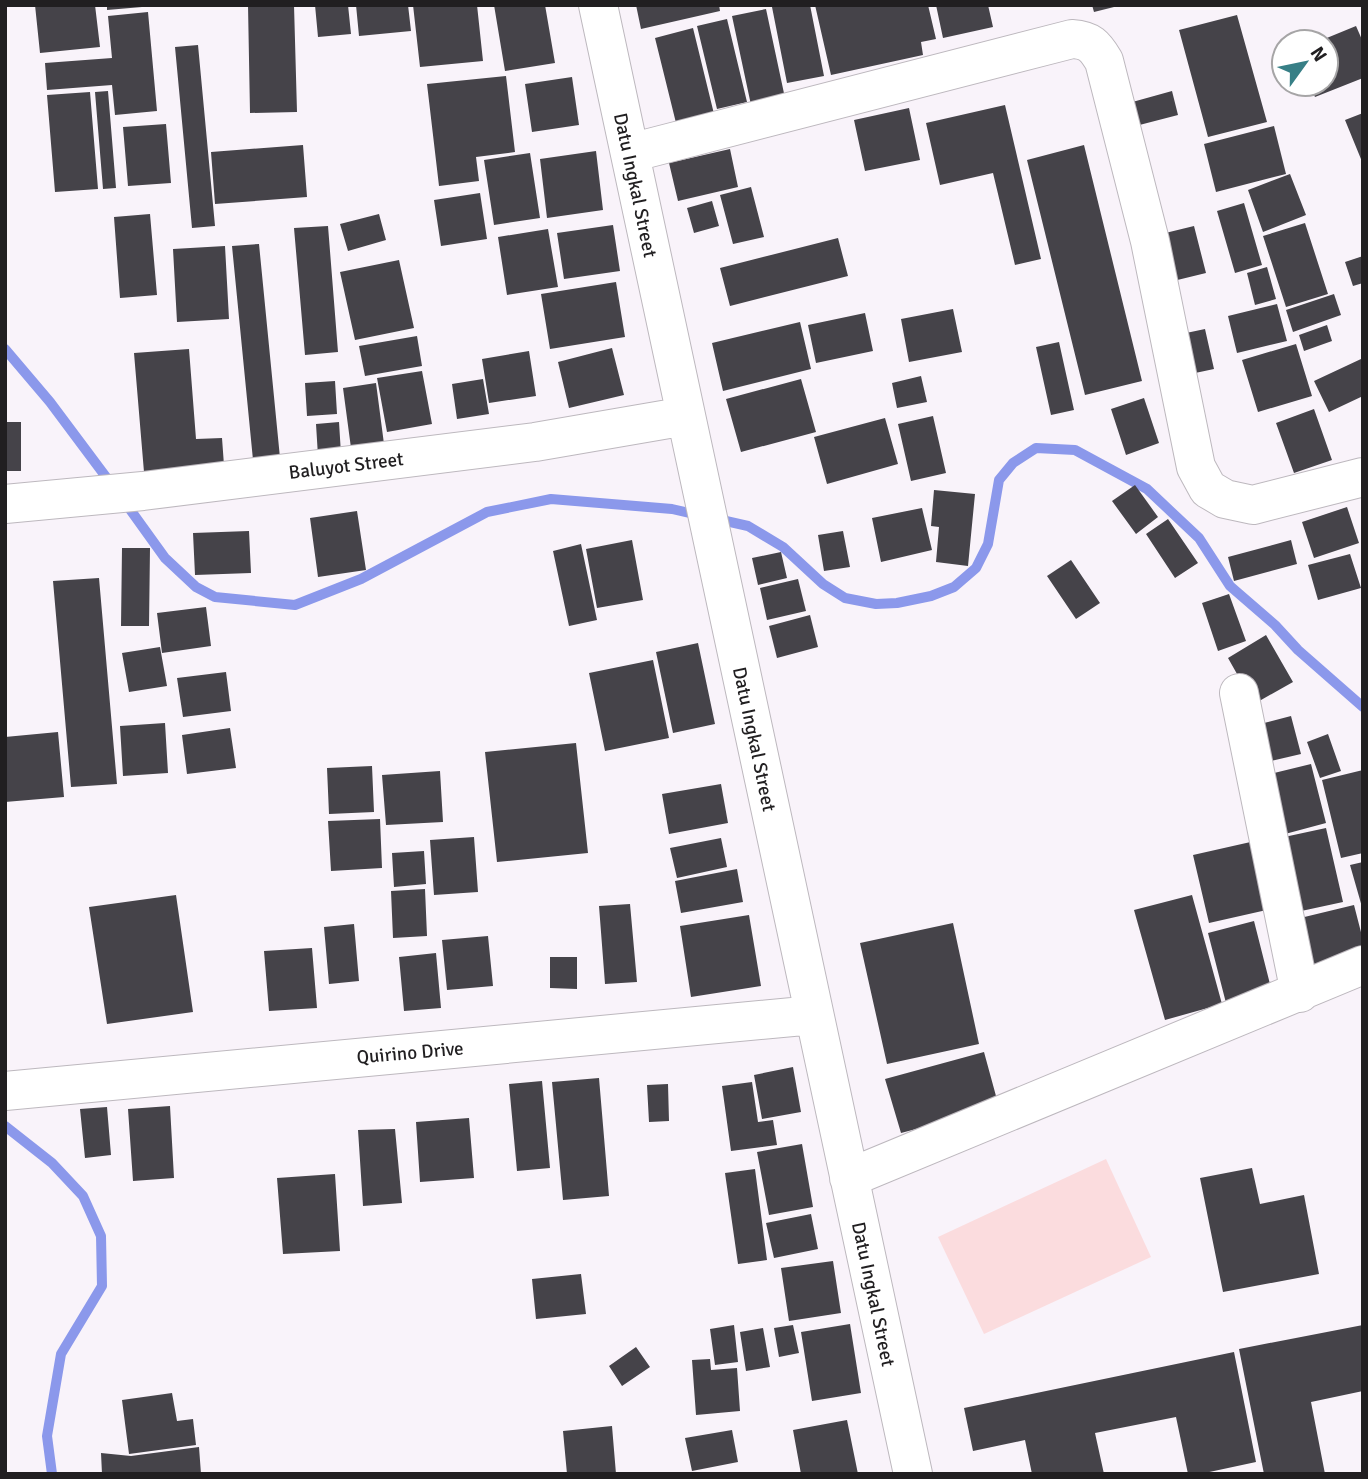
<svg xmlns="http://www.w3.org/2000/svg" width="1368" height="1479" viewBox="0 0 1368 1479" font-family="Signika,sans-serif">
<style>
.pitch{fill:#fbdcde}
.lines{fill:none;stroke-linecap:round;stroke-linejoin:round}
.stream{stroke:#8b98eb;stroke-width:10}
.building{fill:#454349}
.minor-casing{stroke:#bdb8be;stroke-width:40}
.minor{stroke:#fff;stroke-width:38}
.labels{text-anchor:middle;stroke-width:7;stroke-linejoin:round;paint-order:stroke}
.street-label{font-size:19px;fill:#211f21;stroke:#fff}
</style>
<rect width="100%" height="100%" fill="#f9f3fa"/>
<!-- pitch -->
<path class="pitch" d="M 1106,1159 L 1151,1257 L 984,1334 L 938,1237 Z"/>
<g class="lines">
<!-- stream -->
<path class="stream" d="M 5,349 L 50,402 L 112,485
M 124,501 L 165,558 L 196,587 L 215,597 L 295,605 L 361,579 L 487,512 L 551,499 L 672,509 L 698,515
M 717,519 L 748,526 L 783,547 L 823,584 L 845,598 L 876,604 L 897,603 L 931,596 L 954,587 L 976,568 L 988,544 L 999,480 L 1013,463 L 1036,448 L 1075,450 L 1147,489 L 1199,538 L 1230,586 L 1275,625 L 1298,650 L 1363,707
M 5,1126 L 52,1163 L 83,1196 L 101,1236 L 102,1286 L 61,1354 L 47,1436 L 52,1474"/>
</g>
<!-- building -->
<path class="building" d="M 35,5 L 95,5 L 100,47 L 40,53 Z
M 107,5 L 142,5 L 142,7 L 107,10 Z
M 248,5 L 294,5 L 297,112 L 250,113 Z
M 315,5 L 348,5 L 351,34 L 318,37 Z
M 356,5 L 408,5 L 411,31 L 359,36 Z
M 413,5 L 477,5 L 483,61 L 420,67 Z
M 494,5 L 545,5 L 555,63 L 505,71 Z
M 636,5 L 719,5 L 720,11 L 641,29 Z
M 779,5 L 810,5 L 824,76 L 787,83 L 772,7 Z
M 815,5 L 928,5 L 936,39 L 921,42 L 923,55 L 831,75 Z
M 936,5 L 988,5 L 993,27 L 943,38 Z
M 1092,5 L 1118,5 L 1118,6 L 1094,12 Z
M 766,9 L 785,98 L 751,105 L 732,16 Z
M 148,12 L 157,111 L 115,115 L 112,85 L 47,90 L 45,63 L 112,58 L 108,16 Z
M 1237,15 L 1267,122 L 1208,137 L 1179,30 Z
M 727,19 L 747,102 L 717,109 L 697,26 Z
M 1356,26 L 1363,42 L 1363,78 L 1315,97 L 1309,84 L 1326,84 L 1326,42 L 1317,42 Z
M 693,28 L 715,118 L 677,127 L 655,38 Z
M 198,45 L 215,226 L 192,228 L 175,47 Z
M 506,76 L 515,152 L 476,157 L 479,181 L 439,186 L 427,84 Z
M 572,77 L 579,125 L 532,132 L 525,84 Z
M 108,91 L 116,188 L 103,189 L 95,92 Z
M 1172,91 L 1178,115 L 1124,129 L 1118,106 Z
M 90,92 L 98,189 L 55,192 L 47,95 Z
M 1005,105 L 1041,259 L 1015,265 L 993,173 L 940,185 L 926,123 Z
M 909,108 L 920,160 L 865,171 L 854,120 Z
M 1363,113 L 1363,164 L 1345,120 Z
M 166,124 L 171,183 L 128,186 L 123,127 Z
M 1274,126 L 1286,174 L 1216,192 L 1204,144 Z
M 303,145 L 307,197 L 215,204 L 211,152 Z
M 1084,145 L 1142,381 L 1085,395 L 1027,160 Z
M 730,149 L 738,187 L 678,201 L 669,163 Z
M 596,151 L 603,210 L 547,218 L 540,159 Z
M 530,153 L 540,218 L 494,225 L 484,160 Z
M 1290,174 L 1306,215 L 1263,232 L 1248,190 Z
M 751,187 L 764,237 L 733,244 L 720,195 Z
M 480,193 L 487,239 L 441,246 L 434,200 Z
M 712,201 L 719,226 L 694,233 L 687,208 Z
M 1244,203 L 1262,265 L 1235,273 L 1217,211 Z
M 150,214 L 157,295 L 120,298 L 114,217 Z
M 379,214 L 386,240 L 348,251 L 340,224 Z
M 1305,223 L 1328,294 L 1286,307 L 1263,236 Z
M 613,225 L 620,271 L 564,279 L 557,233 Z
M 328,226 L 338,352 L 305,355 L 294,228 Z
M 1194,226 L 1206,273 L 1161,284 L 1149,237 Z
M 548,229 L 558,287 L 507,295 L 498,237 Z
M 838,238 L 848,276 L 730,306 L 720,268 Z
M 259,244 L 281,468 L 254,470 L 232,246 Z
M 225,246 L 229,319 L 177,322 L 173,249 Z
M 1363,256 L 1363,283 L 1353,286 L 1345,262 Z
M 399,260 L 414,328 L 355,340 L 340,272 Z
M 1267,267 L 1276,299 L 1255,305 L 1247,273 Z
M 616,282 L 625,337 L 550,349 L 541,294 Z
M 1334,294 L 1341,315 L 1293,332 L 1286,310 Z
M 1277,304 L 1287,341 L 1237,353 L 1228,316 Z
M 953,309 L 962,352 L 909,362 L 901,319 Z
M 865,313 L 873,351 L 816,363 L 808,325 Z
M 800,322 L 811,369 L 723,391 L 712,343 Z
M 1327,325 L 1332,341 L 1304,351 L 1299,335 Z
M 1205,329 L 1214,369 L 1181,376 L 1172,336 Z
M 417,336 L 422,366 L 365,376 L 359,346 Z
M 1059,342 L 1074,410 L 1051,415 L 1036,347 Z
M 1296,344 L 1312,396 L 1258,412 L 1242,360 Z
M 612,348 L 624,395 L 569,408 L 558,362 Z
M 189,349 L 196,439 L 222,438 L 225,479 L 145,484 L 134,353 Z
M 529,351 L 536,396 L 489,403 L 482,359 Z
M 1361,359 L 1363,396 L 1329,412 L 1314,381 Z
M 422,371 L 432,424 L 387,432 L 377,378 Z
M 921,376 L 927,402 L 897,408 L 892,383 Z
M 483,379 L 489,414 L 457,419 L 452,384 Z
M 801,379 L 816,432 L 741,452 L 726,399 Z
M 335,381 L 337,414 L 307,416 L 305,383 Z
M 376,383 L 384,444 L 351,448 L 343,388 Z
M 1144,398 L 1159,443 L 1126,455 L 1111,409 Z
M 1314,409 L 1332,460 L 1294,473 L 1276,423 Z
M 933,416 L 946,473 L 911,481 L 898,424 Z
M 885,418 L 898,464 L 827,484 L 814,437 Z
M 5,422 L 21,422 L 21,471 L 5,471 Z
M 339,422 L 341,454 L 318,456 L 316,424 Z
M 1135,485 L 1158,517 L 1136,534 L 1112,501 Z
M 934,490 L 975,494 L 968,566 L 936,562 L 939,527 L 931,526 Z
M 1347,507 L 1359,543 L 1314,558 L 1302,522 Z
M 922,508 L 932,550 L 881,562 L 872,518 Z
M 357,511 L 366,570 L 318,577 L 310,518 Z
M 1168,519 L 1198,563 L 1175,578 L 1146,534 Z
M 249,531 L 251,573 L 195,575 L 193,533 Z
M 843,531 L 850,567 L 824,571 L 818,535 Z
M 632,540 L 643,600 L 597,608 L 586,549 Z
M 1291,540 L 1297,564 L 1234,581 L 1228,557 Z
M 581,544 L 597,620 L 569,626 L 553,551 Z
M 122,548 L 150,548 L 149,626 L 121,626 Z
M 781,552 L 787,578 L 758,585 L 752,558 Z
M 1350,554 L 1361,588 L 1318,600 L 1308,565 Z
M 1071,560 L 1100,603 L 1076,619 L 1047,576 Z
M 99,578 L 117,784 L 71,787 L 53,581 Z
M 798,579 L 806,611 L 767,620 L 760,588 Z
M 1229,594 L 1246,641 L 1218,651 L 1202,603 Z
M 206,607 L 211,646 L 162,653 L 157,613 Z
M 810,615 L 818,647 L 777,658 L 769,626 Z
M 1266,635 L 1293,682 L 1254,704 L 1228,658 Z
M 698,643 L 715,724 L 673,733 L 656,652 Z
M 160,647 L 167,686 L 129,692 L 122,653 Z
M 653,660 L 669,738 L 605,751 L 589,673 Z
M 226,672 L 231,711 L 183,717 L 177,678 Z
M 1291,716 L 1301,754 L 1271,761 L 1260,724 Z
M 165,723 L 168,773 L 123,776 L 120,726 Z
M 230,728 L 236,768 L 187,774 L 182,735 Z
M 58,732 L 64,797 L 5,802 L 5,737 Z
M 1328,734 L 1341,771 L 1320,778 L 1307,742 Z
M 576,743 L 588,853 L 497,862 L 485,752 Z
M 1311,764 L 1326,823 L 1285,834 L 1270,774 Z
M 372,766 L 374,812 L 329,814 L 327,768 Z
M 1363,770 L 1363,853 L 1341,858 L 1322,780 Z
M 440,771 L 443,822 L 386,825 L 382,775 Z
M 721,784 L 728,823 L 669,834 L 662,794 Z
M 380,819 L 382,868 L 331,871 L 328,821 Z
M 1326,828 L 1343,902 L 1292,913 L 1275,839 Z
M 474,837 L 478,892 L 434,895 L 430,840 Z
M 721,838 L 727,867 L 677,878 L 670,848 Z
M 1255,841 L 1271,909 L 1209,923 L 1193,855 Z
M 424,851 L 426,884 L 394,887 L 392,853 Z
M 1363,862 L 1363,907 L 1362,907 L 1350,865 Z
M 737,869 L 743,902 L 681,913 L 675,881 Z
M 425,889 L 427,936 L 393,938 L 391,891 Z
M 176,895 L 193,1012 L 107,1024 L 89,907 Z
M 1192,895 L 1222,1004 L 1165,1020 L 1134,910 Z
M 630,904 L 637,982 L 605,984 L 599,906 Z
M 1354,905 L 1363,940 L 1363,955 L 1305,970 L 1292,920 Z
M 749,915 L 761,986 L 691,997 L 680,926 Z
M 1254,921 L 1272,992 L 1226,1003 L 1208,933 Z
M 953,923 L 979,1044 L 887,1064 L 860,943 Z
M 354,924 L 359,981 L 329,984 L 324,927 Z
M 488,936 L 493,986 L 447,990 L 442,940 Z
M 312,948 L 317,1008 L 269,1011 L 264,951 Z
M 436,953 L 441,1008 L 404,1011 L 399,957 Z
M 550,957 L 577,957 L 577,989 L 550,988 Z
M 984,1052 L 999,1107 L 901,1133 L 885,1079 Z
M 793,1067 L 801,1112 L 762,1119 L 754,1075 Z
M 599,1078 L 609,1196 L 563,1200 L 552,1082 Z
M 542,1081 L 550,1168 L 517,1171 L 509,1084 Z
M 752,1082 L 758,1122 L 773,1120 L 777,1145 L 731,1151 L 722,1086 Z
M 668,1084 L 669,1121 L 649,1122 L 647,1085 Z
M 170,1106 L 174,1178 L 133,1181 L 128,1109 Z
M 107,1107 L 111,1155 L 85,1158 L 80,1109 Z
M 469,1118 L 474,1178 L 420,1182 L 416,1122 Z
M 395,1129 L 402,1203 L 363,1206 L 358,1130 Z
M 802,1144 L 813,1207 L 769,1215 L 757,1152 Z
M 1252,1168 L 1260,1204 L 1304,1195 L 1319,1274 L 1223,1292 L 1200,1178 Z
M 755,1169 L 767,1260 L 738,1264 L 725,1173 Z
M 335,1174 L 340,1251 L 283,1254 L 277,1178 Z
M 811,1214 L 818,1249 L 774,1258 L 766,1223 Z
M 833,1261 L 841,1313 L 789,1321 L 781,1268 Z
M 581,1274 L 586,1314 L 536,1319 L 532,1279 Z
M 850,1324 L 861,1393 L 812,1401 L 801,1332 Z
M 734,1325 L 738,1362 L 715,1365 L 710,1329 Z
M 793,1325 L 799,1353 L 779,1357 L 774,1328 Z
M 1363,1325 L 1363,1391 L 1311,1402 L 1325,1474 L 1264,1474 L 1239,1349 Z
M 763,1328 L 770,1367 L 746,1371 L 740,1332 Z
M 636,1347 L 650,1367 L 622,1386 L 609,1366 Z
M 1234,1352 L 1256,1462 L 1200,1474 L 1188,1474 L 1176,1417 L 1095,1433 L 1104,1474 L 1032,1474 L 1025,1440 L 973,1451 L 964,1408 Z
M 710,1359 L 711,1370 L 737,1368 L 740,1411 L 696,1415 L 692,1360 Z
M 172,1393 L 177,1421 L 193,1419 L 196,1445 L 129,1454 L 122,1400 Z
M 847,1420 L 858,1474 L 801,1474 L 793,1430 Z
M 612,1426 L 616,1474 L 567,1474 L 563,1431 Z
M 732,1430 L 738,1462 L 692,1471 L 685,1438 Z
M 199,1447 L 201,1474 L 102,1474 L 101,1453 L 131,1456 Z"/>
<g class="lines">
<defs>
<path id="minor" d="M 598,5 L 913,1474
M 630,153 L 1072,39 C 1090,40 1095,46 1104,61 L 1150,241 L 1196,467 L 1208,489 L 1225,499 L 1253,505 L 1363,477
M 5,504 L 143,491 L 535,442 L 686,416
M 1239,693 L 1300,993
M 5,1091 L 814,1015
M 849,1178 L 1363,965"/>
</defs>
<!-- minor casing -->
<use href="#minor" class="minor-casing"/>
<!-- minor -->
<use href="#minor" class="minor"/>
</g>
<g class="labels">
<!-- street labels -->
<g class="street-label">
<text transform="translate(636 185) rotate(78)" y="7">Datu Ingkal Street</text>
<text transform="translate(346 465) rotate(-7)" y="7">Baluyot Street</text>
<text transform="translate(755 739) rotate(78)" y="7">Datu Ingkal Street</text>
<text transform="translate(410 1052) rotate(-5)" y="7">Quirino Drive</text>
<text transform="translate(874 1294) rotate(78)" y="7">Datu Ingkal Street</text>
</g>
</g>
<!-- border -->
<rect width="1368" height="1479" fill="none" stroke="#211f21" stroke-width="14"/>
<!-- north arrow -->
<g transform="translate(1305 63) rotate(57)"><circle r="33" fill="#ffffff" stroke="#a6a5a6" stroke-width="2"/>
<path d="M0-5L12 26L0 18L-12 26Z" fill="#377f86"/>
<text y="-10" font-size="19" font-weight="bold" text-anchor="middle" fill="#211f21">N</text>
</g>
</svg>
